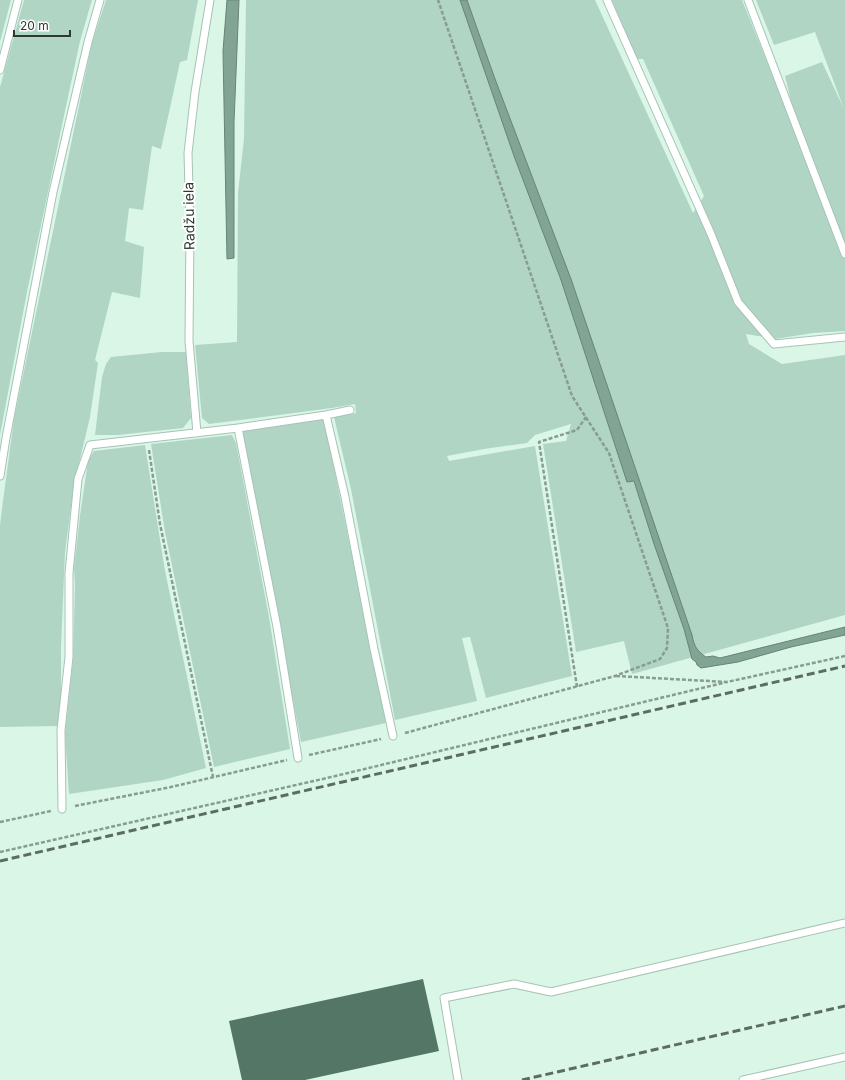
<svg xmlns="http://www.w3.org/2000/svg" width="845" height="1080" viewBox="0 0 845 1080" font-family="Inter,sans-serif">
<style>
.green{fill:#b1d5c4}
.water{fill:#81a494;stroke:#688477}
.building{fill:#547666}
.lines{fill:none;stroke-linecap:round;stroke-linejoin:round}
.lane-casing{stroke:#a7c3b5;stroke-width:9}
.path{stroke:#889c91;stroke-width:2.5;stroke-dasharray:4 2;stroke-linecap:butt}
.lane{stroke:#fff;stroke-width:7}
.rail{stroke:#5c6c63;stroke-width:3;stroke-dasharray:8 4;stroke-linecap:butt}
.labels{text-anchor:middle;stroke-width:4;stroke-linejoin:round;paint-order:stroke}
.street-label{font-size:14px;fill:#2e3933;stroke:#fff}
</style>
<rect width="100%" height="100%" fill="#d9f6e7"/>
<!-- green -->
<path class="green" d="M 0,0 L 11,0 L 0,42 Z
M 24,0 L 92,0 L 80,41 L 62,125 L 27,292 L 0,435 L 0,87 Z
M 106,0 L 198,0 L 187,60 L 180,62 L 161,149 L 152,146 L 143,210 L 129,208 L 125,241 L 144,247 L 140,298 L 112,292 L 95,360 L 98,363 L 90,417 L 74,484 L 65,552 L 61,647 L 61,700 L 58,726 L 0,727 L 0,525 L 3,501 L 14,419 L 92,43 Z
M 246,0 L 595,0 L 693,213 L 704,196 L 643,59 L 636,59 L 612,0 L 742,0 L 803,151 L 785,76 L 822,62 L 844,109 L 815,32 L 774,45 L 756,0 L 845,0 L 845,331 L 813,333 L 775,339 L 746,334 L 749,344 L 782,364 L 845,355 L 845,615 L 632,674 L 624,641 L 576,652 L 543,444 L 566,441 L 571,424 L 535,435 L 527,443 L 484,449 L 447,456 L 449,461 L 535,446 L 572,676 L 486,698 L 470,637 L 462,638 L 477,701 L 395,720 L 351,489 L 334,417 L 356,413 L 355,404 L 332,408 L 209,424 L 202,418 L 195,345 L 237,342 L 238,193 L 244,139 Z
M 162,352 L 186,352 L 191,418 L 183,428 L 118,435 L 95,435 L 102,377 L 106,364 L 111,357 Z
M 324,419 L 386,723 L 301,742 L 242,431 Z
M 232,435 L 236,443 L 269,617 L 290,749 L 214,767 L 165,532 L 151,444 Z
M 145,445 L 165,571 L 206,768 L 163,780 L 69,794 L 65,734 L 73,660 L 75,586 L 74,568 L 80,516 L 88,461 L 94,451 Z"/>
<!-- water -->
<path class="water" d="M 227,0 L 239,0 L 234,122 L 234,258 L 227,259 L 223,51 Z
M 460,0 L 467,0 L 495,79 L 571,279 L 692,635 C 694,646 697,651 706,657 L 713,656 L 720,658 L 845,627 L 845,635 L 791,647 L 738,662 L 701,668 L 697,665 L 696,662 L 692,659 L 684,629 L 654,544 L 634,481 L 627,482 L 561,280 L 514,156 Z"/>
<!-- building -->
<path class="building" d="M 423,979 L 439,1051 L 305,1080 L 242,1080 L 229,1021 Z"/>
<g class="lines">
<defs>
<path id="lane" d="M 607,0 L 711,234 L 738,302 L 774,344 L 845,337
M 748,0 L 845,254
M 0,70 L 18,0
M 326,415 L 345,497 L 374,649 L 393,736
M 238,428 L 277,627 L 298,758
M 197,433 L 189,341 L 190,226 L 188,153 L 195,92 L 210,0
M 0,476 L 6,438 L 53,192 L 88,42 L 100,0
M 62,809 L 61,730 L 69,657 L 69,573 L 78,479 L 90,445 L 238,428 L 326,415 L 350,410
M 458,1080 L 444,998 L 514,984 L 551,992 L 845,923
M 743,1080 L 845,1057"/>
</defs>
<!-- lane casing -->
<use href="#lane" class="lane-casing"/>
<!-- path -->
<path class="path" d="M 149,450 L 160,524 L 213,777
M 616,676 L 727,682 L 845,656
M 577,687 L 539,442 L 577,430 L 586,417
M 405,733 L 615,676 L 660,659 L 667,648 L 668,628 L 609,453 L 572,396 L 438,0
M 309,755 L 381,739
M 75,806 L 171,787 L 287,760
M 0,822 L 51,811
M 0,852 L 327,778 L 727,682"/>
<!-- lane -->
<use href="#lane" class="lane"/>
<!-- rail -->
<path class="rail" d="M 0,861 L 845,666
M 522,1080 L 845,1006"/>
</g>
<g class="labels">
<!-- street labels -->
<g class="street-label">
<text transform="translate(189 216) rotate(-91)" y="5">Radžu iela</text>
</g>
</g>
<!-- scale -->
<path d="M14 30v6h56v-6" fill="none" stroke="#2e3933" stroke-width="2"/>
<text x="20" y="30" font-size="12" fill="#2e3933" stroke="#ffffff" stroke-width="3" paint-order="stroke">20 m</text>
</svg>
